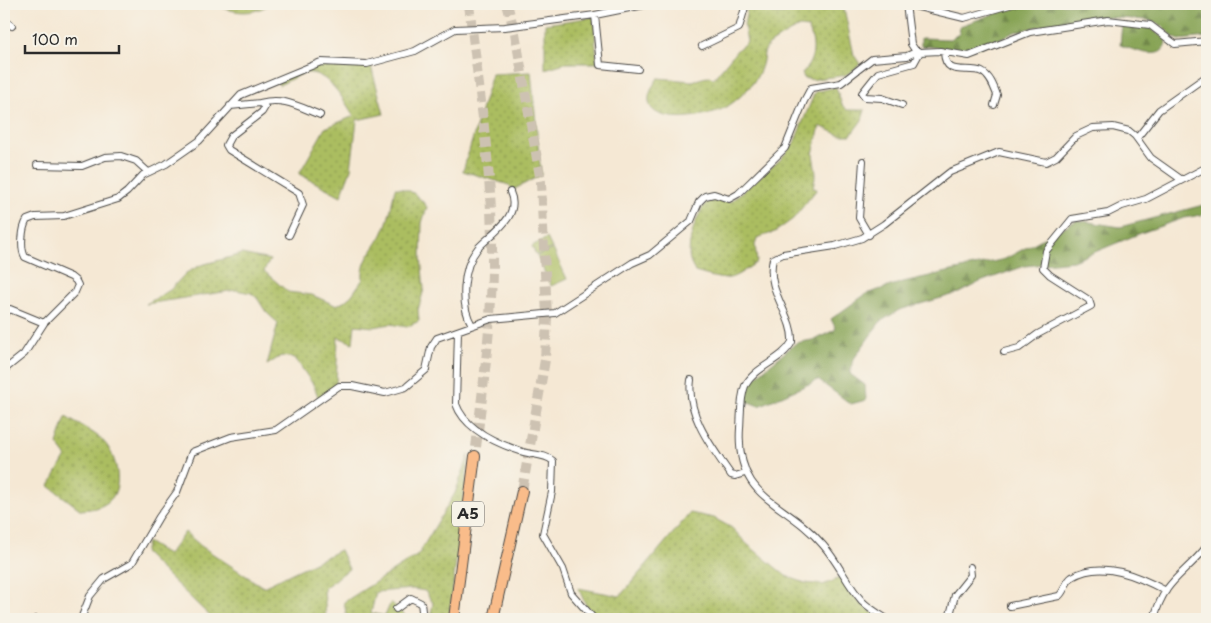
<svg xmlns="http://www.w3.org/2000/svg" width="1211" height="623" viewBox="0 0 1211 623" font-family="'Playpen Sans',sans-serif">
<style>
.grass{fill:url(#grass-dots);stroke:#6b7446}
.forest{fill:url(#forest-firs);stroke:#5a6841}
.pitch{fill:#abbd61;stroke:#6b7446}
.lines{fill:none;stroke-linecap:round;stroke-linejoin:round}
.highway-tunnel{stroke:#cdc2b2;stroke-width:10;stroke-dasharray:10 5;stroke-linecap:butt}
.minor-casing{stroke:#494744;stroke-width:8}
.highway-casing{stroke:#494744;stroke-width:12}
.minor{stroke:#fff;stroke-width:6}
.highway{stroke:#f9bc8a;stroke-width:10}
.labels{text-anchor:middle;stroke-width:4.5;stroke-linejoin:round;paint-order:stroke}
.shield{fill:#f7f3e8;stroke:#686764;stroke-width:1}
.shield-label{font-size:15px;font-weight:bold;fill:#2b2b2b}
</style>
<defs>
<pattern id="grass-dots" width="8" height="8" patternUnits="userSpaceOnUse" patternTransform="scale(1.25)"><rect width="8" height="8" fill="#abbd61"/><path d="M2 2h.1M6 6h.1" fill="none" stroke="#8b9a50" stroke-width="1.8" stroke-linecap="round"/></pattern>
<pattern id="forest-firs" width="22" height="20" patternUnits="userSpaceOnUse" patternTransform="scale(1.25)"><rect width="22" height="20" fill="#88a457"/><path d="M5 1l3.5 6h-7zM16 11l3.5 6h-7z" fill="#6f8648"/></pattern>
</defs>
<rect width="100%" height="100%" fill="#f7f3e8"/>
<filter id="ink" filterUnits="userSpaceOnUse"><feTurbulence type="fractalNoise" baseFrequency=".02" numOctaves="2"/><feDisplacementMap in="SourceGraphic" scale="10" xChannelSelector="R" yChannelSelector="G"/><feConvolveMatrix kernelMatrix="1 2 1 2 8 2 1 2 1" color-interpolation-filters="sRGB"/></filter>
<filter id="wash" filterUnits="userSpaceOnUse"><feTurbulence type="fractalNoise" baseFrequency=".0096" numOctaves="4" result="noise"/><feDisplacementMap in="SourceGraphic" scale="20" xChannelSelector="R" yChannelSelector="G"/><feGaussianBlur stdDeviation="1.12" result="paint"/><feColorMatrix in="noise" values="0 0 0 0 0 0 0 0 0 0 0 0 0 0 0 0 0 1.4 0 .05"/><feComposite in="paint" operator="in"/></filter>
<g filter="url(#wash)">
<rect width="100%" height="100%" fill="#f5e8d4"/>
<!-- grass -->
<path class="grass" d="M 214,4 L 270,4 C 252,16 233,13 214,4 Z
M 748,4 L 774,4 L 773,14 L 785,14 L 791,4 L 843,4 L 854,55 L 860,64 C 845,79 842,75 824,78 C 815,79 813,81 804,78 L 802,73 C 815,60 816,44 808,28 C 807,28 801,27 800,27 C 795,28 770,43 767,47 C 763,52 764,58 762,65 C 758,81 742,97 728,106 C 702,122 622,128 658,78 L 692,81 L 710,76 L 713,79 L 738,49 L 747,42 L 744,25 Z
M 594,17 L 597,63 L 565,63 L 545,69 L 545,24 Z
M 322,63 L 371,66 L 384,114 L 357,120 L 351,169 L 341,196 L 299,174 L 325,128 L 354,116 C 344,101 328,70 305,73 C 297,75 287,82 279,85 L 276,81 Z
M 531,72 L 541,175 L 513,190 L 509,185 L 463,171 L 492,74 Z
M 836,87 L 842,105 L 847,110 L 865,110 L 862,120 L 851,135 L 840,135 L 820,126 L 813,154 L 816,173 L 813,188 L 817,189 L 793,219 L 775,232 L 757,238 L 755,245 L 757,262 C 728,282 730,282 695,272 C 694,269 691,265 690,261 C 686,244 697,208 712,198 L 730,202 L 781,159 L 794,143 L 815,92 Z
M 395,188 C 410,188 418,195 427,207 L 422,223 L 421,257 L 424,289 L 418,310 L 419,321 L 407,327 L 390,324 L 374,327 L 355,325 L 353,343 L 338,337 L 336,385 L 319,399 L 314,386 L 295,358 L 281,356 L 267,365 L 278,323 L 266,312 L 257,298 L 251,293 L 236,290 L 146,304 L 170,290 L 186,273 L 201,265 L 242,254 L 270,260 L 264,271 L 288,292 L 312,295 L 335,305 L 342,303 L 351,296 L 363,279 C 361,258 377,248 384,230 C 390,217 392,202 395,188 Z
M 66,417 C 78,425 96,432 105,443 C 116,456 124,486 110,500 C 102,508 92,509 81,510 L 49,486 L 66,456 L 57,444 Z
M 469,455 L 449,619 L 430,619 L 433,603 L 425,591 L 413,589 L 376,592 L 371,613 L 385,616 L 391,602 L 409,619 L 347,619 L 344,602 L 418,555 L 455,493 Z
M 690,513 L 714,518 L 732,528 L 747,544 L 786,576 L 805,583 L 823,585 L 840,578 L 860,603 L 881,619 L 599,619 L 586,605 L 578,588 L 620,596 Z
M 185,532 L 201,546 L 263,587 L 340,550 L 349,569 L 324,588 L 326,619 L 213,619 L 144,553 L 147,542 L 168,555 Z"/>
<!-- forest -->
<path class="forest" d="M 1021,4 L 1207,4 L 1207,37 L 1179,40 L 1173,37 L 1162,26 L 1148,20 L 1106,17 L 1036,27 L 1015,32 L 981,47 L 965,50 L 921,46 L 921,38 L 950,39 L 959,34 L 960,26 Z
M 1122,24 L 1147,26 L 1166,39 C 1167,65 1132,49 1120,45 Z
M 1207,204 L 1207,214 L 1184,218 L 1141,233 L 1073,261 L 1025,266 L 980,282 L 959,293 L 899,310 L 880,322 L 853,360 L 850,374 L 865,385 L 866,400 L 851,404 L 818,380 L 759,406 L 746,401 L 749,384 L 761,372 L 796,343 L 817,339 L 836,329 L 831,319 L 866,294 L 903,282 L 1005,259 L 1077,220 L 1120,227 Z"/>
<!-- pitch -->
<path class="pitch" d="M 547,238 L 552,248 L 536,255 L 532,246 Z
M 553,249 L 567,279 L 551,286 L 537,256 Z"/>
</g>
<g filter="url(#ink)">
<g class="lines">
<!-- highway-tunnel -->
<path class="highway-tunnel" d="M 469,4 C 478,83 492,169 492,249 C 493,318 483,387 475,456
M 507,4 L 515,33 L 541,182 L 547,317 L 545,360 L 522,491"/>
<defs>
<path id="minor" d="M 906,4 L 911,44 L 915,50 L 920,52 L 940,51 L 969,56 L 1030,32 L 1108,20 L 1150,25 L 1175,44 L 1207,41
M 906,4 L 964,18 L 1013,4
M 595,15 L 600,65 L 638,69
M 4,20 L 12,26
M 702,46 L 739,28 L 746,4
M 944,52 C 945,79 969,65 982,72 C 990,76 994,87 997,95 L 994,105
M 260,103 C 284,97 297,106 320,115
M 902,105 L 882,98 L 865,97 L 862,93 L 878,73 L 914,63 L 920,52
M 230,106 L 260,103 L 265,107 L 262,112 L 231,136 L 226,145 L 229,150 L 299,193 L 303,205 L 289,235
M 1137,138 L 1159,110 L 1207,76
M 863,161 L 859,218 L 869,235
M 37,165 L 82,166 L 105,157 L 121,156 L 136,161 L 148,172
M 4,314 L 10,309 L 44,323
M 472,325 C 460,305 462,267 478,248 C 490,234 522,218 510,192
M 458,331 L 456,404 C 465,430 498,444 523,452 C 533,455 545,454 553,461 L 552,492 L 543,534 L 563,569 L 571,593 L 594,619
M 1004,352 L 1019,348 L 1038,334 L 1091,306 L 1089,300 L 1050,275 L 1043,268 L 1046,251 L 1072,219 L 1108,213 L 1122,206 L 1146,199 L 1207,167
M 4,370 L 24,354 L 44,323 L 75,292 L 78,285 L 76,281 L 71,277 L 25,257 C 20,248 22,228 27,220 L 35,217 L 64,216 L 118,199 L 127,192 L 143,175 L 166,164 L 199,141 L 241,95 L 321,62 L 367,64 L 415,51 L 455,29 L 505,27 L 595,15 L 649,4
M 691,380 C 686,415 713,449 731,475 L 735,476 L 745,473
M 1010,606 L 1059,596 C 1065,591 1065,582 1072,577 C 1102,559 1140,577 1166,591
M 396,609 L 411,598 L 421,603 L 423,619
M 37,619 L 69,619
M 81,619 L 90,596 L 104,579 L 132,563 L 159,517 L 177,492 L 192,452 L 231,437 L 276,430 L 339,386 L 352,386 L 385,393 L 406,387 L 426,370 L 431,347 L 437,338 L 491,319 L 555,313 L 632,263 L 650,255 L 691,221 L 699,202 L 705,196 L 714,194 L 729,199 L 738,194 L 785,148 L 804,101 L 811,88 L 841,83 L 872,59 L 907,56 L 918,51
M 887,619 C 879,614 869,608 862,601 C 847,584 838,562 823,545 C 785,500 735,501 740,428 C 741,415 740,398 745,386 C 755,366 782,361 792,342 C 794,316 765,291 773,259 L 783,254 L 835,246 L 862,238 L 884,224 L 950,172 L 999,152 L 1046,162 L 1056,157 L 1076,136 L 1093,128 L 1113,127 L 1129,131 L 1135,136 L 1151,158 L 1182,180
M 949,619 L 955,595 L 971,575 L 970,567
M 1154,619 C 1164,579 1185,575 1207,546"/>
<path id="highway" d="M 454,619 L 475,456
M 493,619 L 522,491"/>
</defs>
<!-- minor casing -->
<use href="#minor" class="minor-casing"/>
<!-- highway casing -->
<use href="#highway" class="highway-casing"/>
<!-- minor -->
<use href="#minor" class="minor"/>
<!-- highway -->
<use href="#highway" class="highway"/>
</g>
</g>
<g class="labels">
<!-- shield labels -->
<rect class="shield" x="452" y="501.5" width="32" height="25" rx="4"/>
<g class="shield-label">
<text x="468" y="519">Α5</text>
</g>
</g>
<!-- margin -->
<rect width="1211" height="623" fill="none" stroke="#f7f3e8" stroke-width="20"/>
<!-- scale -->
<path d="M25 45v8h94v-8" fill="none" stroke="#2b2b2b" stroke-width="2.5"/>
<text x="32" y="45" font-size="15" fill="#2b2b2b" stroke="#f7f3e8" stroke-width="4" paint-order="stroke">100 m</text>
</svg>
